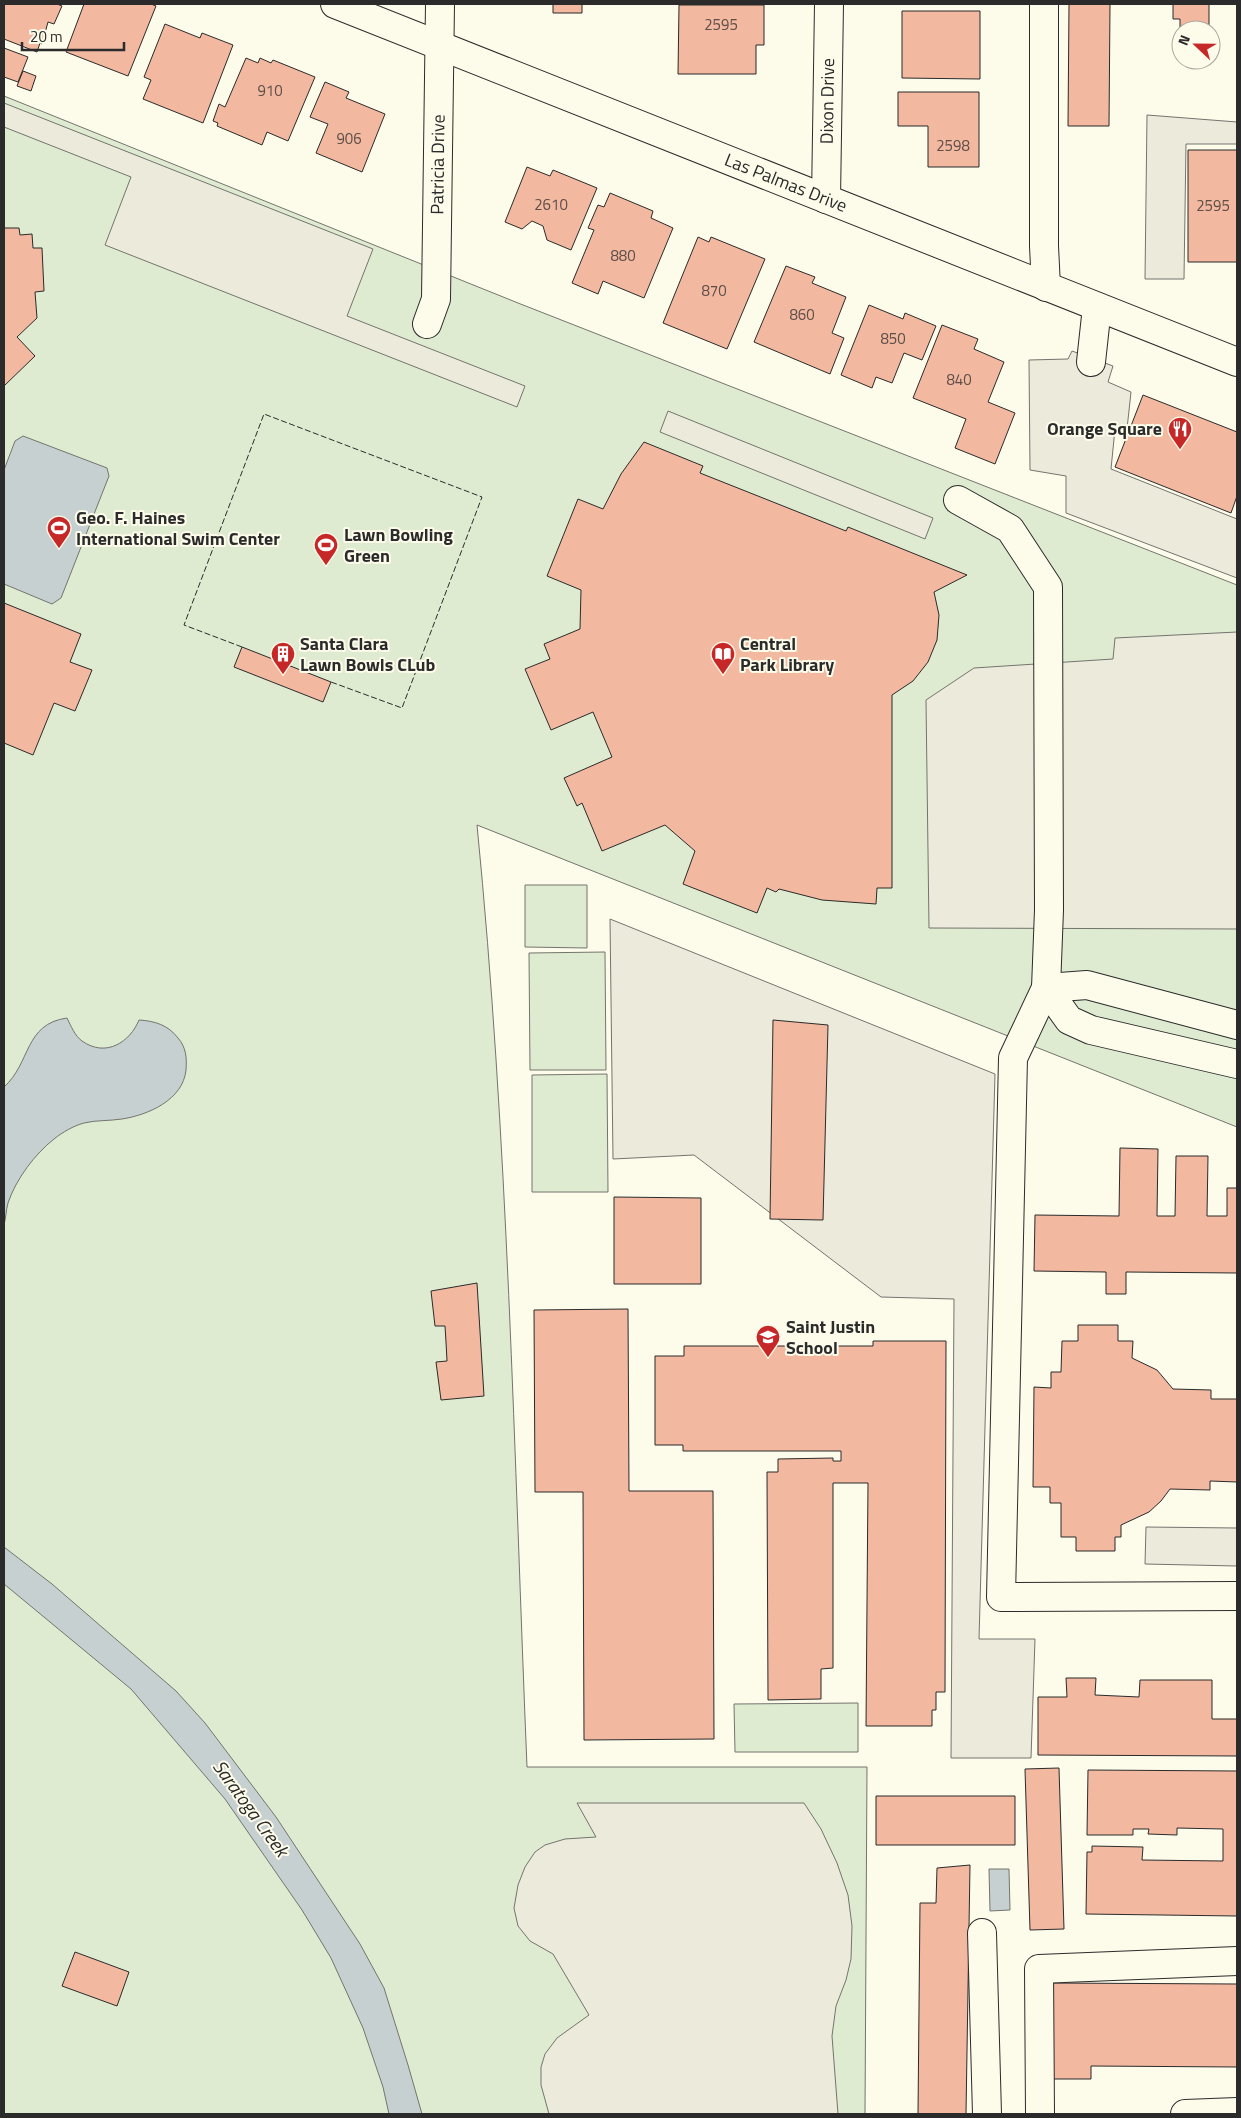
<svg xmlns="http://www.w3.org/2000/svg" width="1241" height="2118" viewBox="0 0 1241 2118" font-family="'Titillium Web',sans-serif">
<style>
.green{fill:#deebd1;stroke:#74746e}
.parking{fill:#eceadb;stroke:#74746e}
.water{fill:#c7d0d0;stroke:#74746e}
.building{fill:#f2b8a0;stroke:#2b2b2b}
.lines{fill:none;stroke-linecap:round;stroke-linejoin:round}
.minor-casing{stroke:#2b2b2b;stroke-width:30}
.minor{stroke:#fdfbea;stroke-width:28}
.fence{stroke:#2b2b2b;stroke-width:1;stroke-dasharray:6 2.5;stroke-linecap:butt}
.labels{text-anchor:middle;stroke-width:4;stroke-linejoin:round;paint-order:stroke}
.number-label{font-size:15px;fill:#5d4e48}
.street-label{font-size:18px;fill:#2b2b2b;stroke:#fdfbea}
.poi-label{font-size:18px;font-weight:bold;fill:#2b2b2b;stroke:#fdfbea;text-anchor:start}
.water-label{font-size:19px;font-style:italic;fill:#2b2b2b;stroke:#fdfbea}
</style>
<rect width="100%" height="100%" fill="#fdfbea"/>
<!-- green -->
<path class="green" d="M 4,96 L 518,303 L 1237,585 L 1237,1127 L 477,825 C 508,1138 514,1453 527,1767 L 867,1767 L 865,2114 L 4,2114 Z
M 525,885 L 587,885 L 587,948 L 525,947 Z
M 605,952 L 606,1070 L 530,1070 L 529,953 Z
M 607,1074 L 608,1192 L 532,1192 L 532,1075 Z
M 858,1703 L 858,1752 L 735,1752 L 734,1704 Z"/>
<!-- parking -->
<path class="parking" d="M 4,103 L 373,249 L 347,316 L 525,386 L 517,407 L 105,245 L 131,177 L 4,127 Z
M 1147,115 L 1237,122 L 1237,144 L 1186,144 L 1184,279 L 1145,279 Z
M 1072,351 L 1113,366 L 1108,382 L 1131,392 L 1127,429 L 1115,429 L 1111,469 L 1237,519 L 1237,578 L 1066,513 L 1066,476 L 1030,470 L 1029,360 L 1068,359 Z
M 668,411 L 933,518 L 925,539 L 660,432 Z
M 1237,632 L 1237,929 L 929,928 L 926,700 L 974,668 L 1113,659 L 1115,638 Z
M 610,919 L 995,1074 L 979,1639 L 1035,1639 L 1031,1758 L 951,1758 L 954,1299 L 881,1297 L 694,1155 L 613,1159 Z
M 1146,1527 L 1237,1528 L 1237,1566 L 1145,1564 Z
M 577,1803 L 804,1803 L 821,1829 L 837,1863 L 848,1895 L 852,1926 L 851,1959 L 846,1980 L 836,2006 L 832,2036 L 838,2114 L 549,2114 L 541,2085 L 541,2067 L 545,2054 L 557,2038 L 589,2015 L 553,1954 L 530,1941 L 518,1926 L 514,1908 L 518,1885 L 525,1867 L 535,1852 L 545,1845 L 565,1839 L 596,1837 Z"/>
<!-- water -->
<path class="water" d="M 23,436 L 107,468 L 109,476 L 61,598 L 52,604 L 4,584 L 4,470 L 15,441 Z
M 67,1018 C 71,1026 75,1036 82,1041 C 106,1058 130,1042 139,1020 C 155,1021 168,1025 178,1038 C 186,1047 187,1058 186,1070 C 183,1100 148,1115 122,1119 C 109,1121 96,1120 84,1123 C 73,1126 63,1132 54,1139 C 35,1154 16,1179 8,1203 C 6,1210 6,1218 4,1225 L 4,1087 C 31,1063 24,1024 67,1018 Z
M 4,1547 L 52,1584 L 176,1691 L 205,1723 L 276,1817 L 360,1944 L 384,1988 L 408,2065 L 422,2114 L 389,2114 L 383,2087 L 363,2028 L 331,1958 L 302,1910 L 225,1799 L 131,1689 L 4,1584 Z
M 989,1869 L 1009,1869 L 1010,1910 L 990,1911 Z"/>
<!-- building -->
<path class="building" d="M 4,4 L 57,4 L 62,6 L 54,24 L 48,22 L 42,44 L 40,43 L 37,52 L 4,39 Z
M 84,4 L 151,4 L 156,6 L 128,76 L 66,52 Z
M 553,4 L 582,4 L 582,13 L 553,13 Z
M 1069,4 L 1110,4 L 1109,126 L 1068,126 Z
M 1173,4 L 1209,4 L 1209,30 L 1181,30 L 1180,41 L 1180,19 L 1173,19 Z
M 679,5 L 764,5 L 764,45 L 756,45 L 756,74 L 678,74 Z
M 902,11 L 980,11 L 980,79 L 902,78 Z
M 165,24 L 200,38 L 202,33 L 233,45 L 203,123 L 143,99 L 151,80 L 144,77 Z
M 4,48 L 28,57 L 18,82 L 4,77 Z
M 246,58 L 258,63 L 260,58 L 271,63 L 273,60 L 315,77 L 288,141 L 267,132 L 262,145 L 217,126 L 218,123 L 213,121 L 219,104 L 225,107 Z
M 23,71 L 36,76 L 31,91 L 17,86 Z
M 325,82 L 349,92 L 346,98 L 385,114 L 362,172 L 316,153 L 328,124 L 310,117 Z
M 898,92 L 979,92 L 979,167 L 928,167 L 928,126 L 898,126 Z
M 1188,150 L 1237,150 L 1237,262 L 1188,262 Z
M 527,167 L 550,176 L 553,170 L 597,188 L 571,250 L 547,240 L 543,226 L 532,221 L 522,229 L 505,222 Z
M 610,193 L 653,211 L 651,218 L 673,228 L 644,298 L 603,281 L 598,294 L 572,283 L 594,230 L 588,228 L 598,205 L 604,207 Z
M 4,219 L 4,228 L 19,228 L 20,235 L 32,234 L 33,248 L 42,248 L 44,291 L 35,292 L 37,318 L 17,337 L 35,356 L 4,386 Z
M 698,237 L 709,242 L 711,237 L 765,259 L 727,349 L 663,323 Z
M 786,266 L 815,277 L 812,283 L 846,297 L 832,333 L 844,338 L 830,374 L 754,342 Z
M 869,305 L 903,319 L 905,313 L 936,326 L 922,360 L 904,353 L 892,383 L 876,377 L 872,388 L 841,375 Z
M 942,325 L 978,339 L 974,349 L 1004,362 L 988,402 L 1015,413 L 995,464 L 955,448 L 966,419 L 913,398 Z
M 1143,395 L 1237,432 L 1237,496 L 1231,513 L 1115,467 Z
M 644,442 L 703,466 L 700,473 L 846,531 L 848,527 L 967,575 L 934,592 L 939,615 L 937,640 L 928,662 L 913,681 L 892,695 L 892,888 L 877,888 L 876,904 L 822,900 L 779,889 L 776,892 L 767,888 L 757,913 L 683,884 L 695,851 L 665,825 L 602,851 L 582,803 L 577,806 L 564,778 L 612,757 L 593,712 L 551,730 L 525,669 L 550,659 L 544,644 L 580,629 L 581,590 L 547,576 L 578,499 L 603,509 L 621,474 Z
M 4,603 L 81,634 L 70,662 L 92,670 L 75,711 L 54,703 L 33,755 L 4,743 Z
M 242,647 L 331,682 L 323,702 L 234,667 Z
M 773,1020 L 828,1025 L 823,1220 L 770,1219 Z
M 1120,1148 L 1158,1149 L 1157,1216 L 1175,1216 L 1176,1156 L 1208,1156 L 1207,1216 L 1227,1216 L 1227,1188 L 1237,1188 L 1237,1273 L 1126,1272 L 1126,1294 L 1106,1294 L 1106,1272 L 1034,1271 L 1035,1215 L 1119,1216 Z
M 614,1197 L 701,1198 L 701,1284 L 614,1284 Z
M 477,1283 L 484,1396 L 441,1400 L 436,1362 L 447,1361 L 446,1342 L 445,1326 L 435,1326 L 431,1291 Z
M 628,1309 L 629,1491 L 713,1491 L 714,1739 L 584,1740 L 583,1492 L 535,1492 L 534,1310 Z
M 1078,1325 L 1118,1325 L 1118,1341 L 1133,1341 L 1132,1358 L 1157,1370 L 1173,1389 L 1211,1390 L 1211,1399 L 1237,1399 L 1237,1482 L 1210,1481 L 1210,1490 L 1170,1489 L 1161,1501 L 1149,1512 L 1121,1525 L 1121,1537 L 1115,1537 L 1115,1551 L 1076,1551 L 1076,1537 L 1061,1537 L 1061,1503 L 1050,1503 L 1050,1487 L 1033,1487 L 1034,1387 L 1051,1388 L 1051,1372 L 1061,1372 L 1062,1341 L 1078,1341 Z
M 873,1341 L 946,1341 L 945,1692 L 936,1692 L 936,1710 L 932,1710 L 932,1726 L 866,1726 L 868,1483 L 833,1483 L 833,1668 L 821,1669 L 821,1699 L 768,1700 L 767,1472 L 778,1472 L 778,1459 L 833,1458 L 833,1461 L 841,1461 L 841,1451 L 683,1451 L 683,1445 L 655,1445 L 655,1356 L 684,1356 L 684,1346 L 873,1346 Z
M 1066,1678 L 1096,1678 L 1095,1695 L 1139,1697 L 1140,1680 L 1212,1680 L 1212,1719 L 1237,1719 L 1237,1756 L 1038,1755 L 1038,1697 L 1067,1697 Z
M 1059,1768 L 1064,1929 L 1030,1930 L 1025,1769 Z
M 1088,1770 L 1237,1771 L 1237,1916 L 1086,1914 L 1087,1852 L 1092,1852 L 1092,1846 L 1143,1847 L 1142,1860 L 1223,1861 L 1223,1829 L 1177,1828 L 1177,1835 L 1148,1834 L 1149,1829 L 1133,1829 L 1133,1835 L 1087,1835 Z
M 876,1796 L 1015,1796 L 1015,1845 L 876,1845 Z
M 970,1865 L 966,2114 L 918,2114 L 920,1903 L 936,1903 L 937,1868 Z
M 75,1952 L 129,1972 L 117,2006 L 62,1986 Z
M 1051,1983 L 1237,1984 L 1237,2067 L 1091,2066 L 1091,2079 L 1049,2079 Z"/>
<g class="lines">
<defs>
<g id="minor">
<path id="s1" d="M 335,4 L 1237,362"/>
<path d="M 1044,4 L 1044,246 L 1046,287"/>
<path id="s2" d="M 826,199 L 829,4"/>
<path id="s3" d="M 427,324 L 436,299 L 440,4"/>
<path d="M 1091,362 L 1097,307"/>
<path d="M 958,500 L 1010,529 L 1048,587 L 1049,910 L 1046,988 L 1013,1058 L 1001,1597 L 1237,1596"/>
<path d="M 1046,988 L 1069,1020 L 1091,1030 L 1237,1064"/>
<path d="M 1046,988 L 1087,985 L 1237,1025"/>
<path d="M 982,1933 L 987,2114"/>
<path d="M 1040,2114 L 1039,1969 L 1237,1961"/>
<path d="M 1185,2114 L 1237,2112"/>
</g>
</defs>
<!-- minor casing -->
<use href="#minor" class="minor-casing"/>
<!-- minor -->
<use href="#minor" class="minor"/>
<!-- fence -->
<path class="fence" d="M 242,647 L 184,625 L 264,414 L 482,497 L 402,708 L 331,682"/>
</g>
<!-- icons -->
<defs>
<symbol id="restaurant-pin" viewBox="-11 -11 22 30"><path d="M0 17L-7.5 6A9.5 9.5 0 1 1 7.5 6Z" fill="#c62828" stroke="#fdfbea"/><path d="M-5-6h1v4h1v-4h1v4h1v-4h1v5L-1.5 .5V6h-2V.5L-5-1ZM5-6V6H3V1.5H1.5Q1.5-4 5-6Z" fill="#fff"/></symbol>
<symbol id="stadium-pin" viewBox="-11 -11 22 30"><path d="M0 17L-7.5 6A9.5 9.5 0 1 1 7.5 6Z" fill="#c62828" stroke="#fdfbea"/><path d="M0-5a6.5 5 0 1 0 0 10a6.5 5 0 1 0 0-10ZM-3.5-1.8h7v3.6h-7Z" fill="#fff"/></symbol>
<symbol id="building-pin" viewBox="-11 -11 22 30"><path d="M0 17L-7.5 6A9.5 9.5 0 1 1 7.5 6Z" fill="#c62828" stroke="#fdfbea"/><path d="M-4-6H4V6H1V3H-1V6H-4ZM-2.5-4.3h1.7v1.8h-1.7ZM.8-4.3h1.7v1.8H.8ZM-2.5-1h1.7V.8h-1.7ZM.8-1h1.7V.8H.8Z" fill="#fff"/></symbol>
<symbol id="library-pin" viewBox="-11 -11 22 30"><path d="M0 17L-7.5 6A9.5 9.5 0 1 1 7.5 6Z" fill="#c62828" stroke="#fdfbea"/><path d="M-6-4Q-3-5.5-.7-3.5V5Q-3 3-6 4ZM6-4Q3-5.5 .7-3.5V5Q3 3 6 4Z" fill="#fff"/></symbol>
<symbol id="school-pin" viewBox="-11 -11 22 30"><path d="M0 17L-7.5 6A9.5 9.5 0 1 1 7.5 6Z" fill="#c62828" stroke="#fdfbea"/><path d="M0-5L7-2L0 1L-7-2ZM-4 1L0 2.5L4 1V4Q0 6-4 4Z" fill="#fff"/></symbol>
</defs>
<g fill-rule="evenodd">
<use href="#restaurant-pin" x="1166" y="415" width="28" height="38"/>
<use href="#stadium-pin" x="45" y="514" width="28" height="38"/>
<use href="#stadium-pin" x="312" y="531" width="28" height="38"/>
<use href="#building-pin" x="269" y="640" width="28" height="38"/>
<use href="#library-pin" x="709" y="640" width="28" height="38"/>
<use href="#school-pin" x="754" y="1323" width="28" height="38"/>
</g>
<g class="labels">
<!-- number labels -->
<g class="number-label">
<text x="721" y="30">2595</text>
<text x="270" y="96">910</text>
<text x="349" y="144">906</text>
<text x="953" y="151">2598</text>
<text x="551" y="210">2610</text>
<text x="1213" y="211">2595</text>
<text x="623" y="261">880</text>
<text x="714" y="296">870</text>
<text x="802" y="320">860</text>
<text x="893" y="344">850</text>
<text x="959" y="385">840</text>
</g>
<!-- street labels -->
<g class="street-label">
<text dy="6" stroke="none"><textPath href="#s2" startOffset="98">Dixon Drive</textPath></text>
<text dy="6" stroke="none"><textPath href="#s3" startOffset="161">Patricia Drive</textPath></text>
<text dy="6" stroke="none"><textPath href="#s1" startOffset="485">Las Palmas Drive</textPath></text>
</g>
<!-- poi labels -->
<g class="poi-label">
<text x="1162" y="435" text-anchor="end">Orange Square</text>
<text x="76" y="524">Geo. F. Haines<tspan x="76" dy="21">International Swim Center</tspan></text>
<text x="344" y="541">Lawn Bowling<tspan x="344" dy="21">Green</tspan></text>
<text x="300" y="650">Santa Clara<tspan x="300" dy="21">Lawn Bowls CLub</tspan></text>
<text x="740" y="650">Central<tspan x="740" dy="21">Park Library</tspan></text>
<text x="786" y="1333">Saint Justin<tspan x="786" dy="21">School</tspan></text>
</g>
<!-- water labels -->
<g class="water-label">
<text transform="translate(251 1808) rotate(54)" y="7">Saratoga Creek</text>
</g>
</g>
<!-- border -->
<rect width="1241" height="2118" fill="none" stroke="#2b2b2b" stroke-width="10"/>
<!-- north arrow -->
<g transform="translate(1196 45) rotate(292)"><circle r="24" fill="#fdfbea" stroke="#a9a89e"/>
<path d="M0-4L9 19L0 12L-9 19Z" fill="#c62828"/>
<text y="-8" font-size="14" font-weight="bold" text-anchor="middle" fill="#2b2b2b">N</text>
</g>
<!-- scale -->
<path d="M22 42v8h102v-8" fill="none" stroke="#2b2b2b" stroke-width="2.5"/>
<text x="30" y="42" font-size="15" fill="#2b2b2b" stroke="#fdfbea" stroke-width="4" paint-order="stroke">20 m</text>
</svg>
